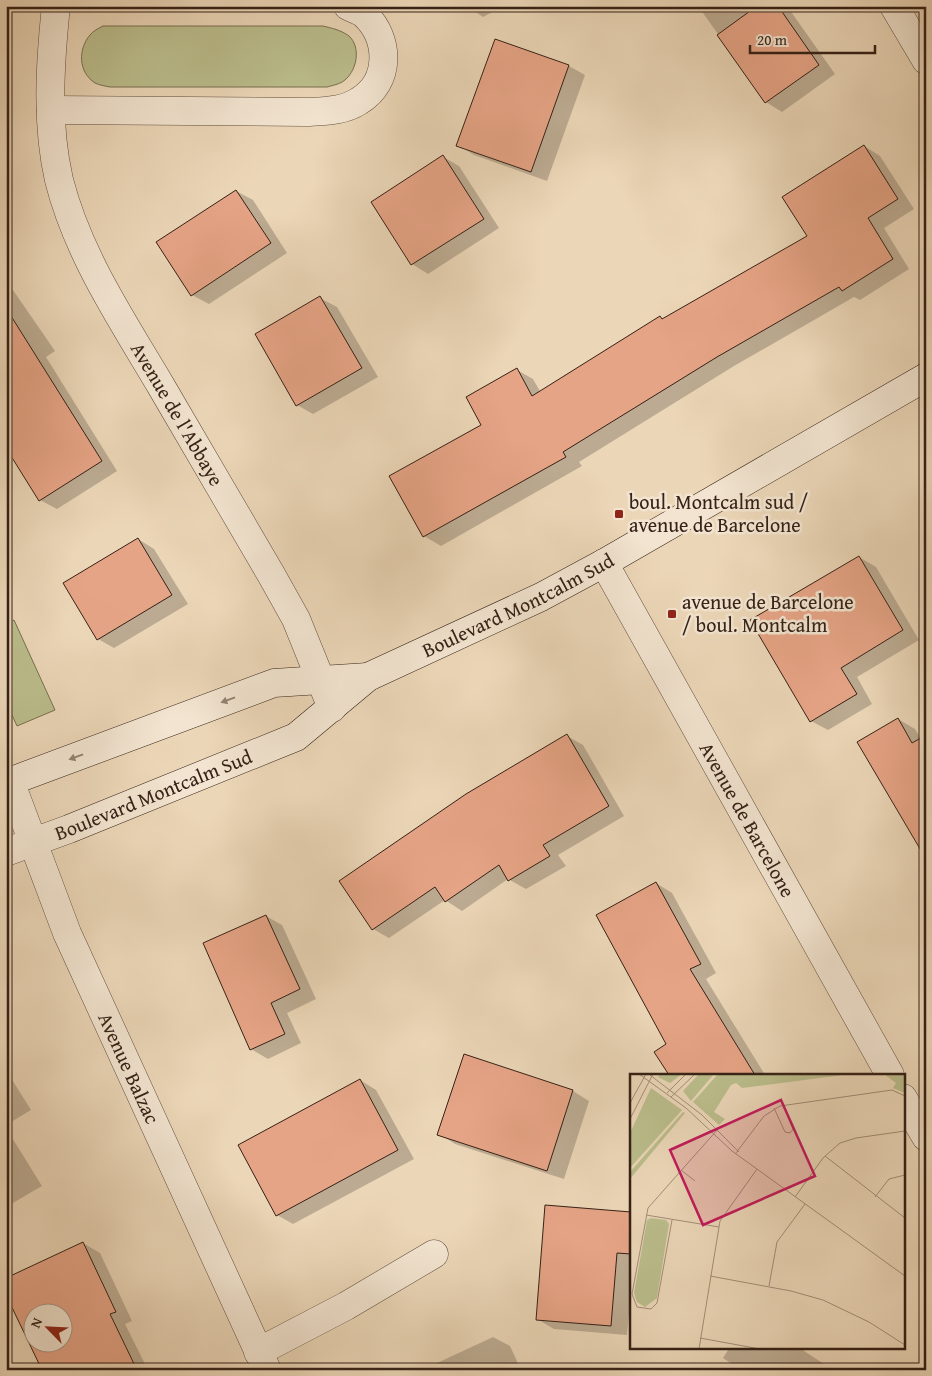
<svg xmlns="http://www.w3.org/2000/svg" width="932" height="1376" viewBox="0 0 932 1376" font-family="'Gentium Book Plus',serif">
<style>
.green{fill:#bbbd8c;stroke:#786f51}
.shadow{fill:#0003;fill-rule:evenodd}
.building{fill:#e6a486;stroke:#352116;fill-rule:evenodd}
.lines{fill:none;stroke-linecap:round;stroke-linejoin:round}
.street-casing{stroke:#624e3e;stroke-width:29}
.secondary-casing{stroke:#352116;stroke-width:29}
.street{stroke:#f2e4d0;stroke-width:28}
.secondary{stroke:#f2e4d0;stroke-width:28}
.oneway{fill:#948273}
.poi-dot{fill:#8f2418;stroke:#f2e4d0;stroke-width:2}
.labels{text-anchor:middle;stroke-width:5;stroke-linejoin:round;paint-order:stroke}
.street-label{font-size:20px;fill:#352116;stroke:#f2e4d0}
.poi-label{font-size:20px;fill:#352116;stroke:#f2e4d0;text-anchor:start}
.inset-road{fill:none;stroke:#a28e77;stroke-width:1}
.view{fill:#c2185b;fill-opacity:0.15;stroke:#c2185b;stroke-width:2.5}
.inset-edge{fill:none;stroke:#352116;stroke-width:2.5}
</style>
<rect width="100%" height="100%" fill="#ebd6b7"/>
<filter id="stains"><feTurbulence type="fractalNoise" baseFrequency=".004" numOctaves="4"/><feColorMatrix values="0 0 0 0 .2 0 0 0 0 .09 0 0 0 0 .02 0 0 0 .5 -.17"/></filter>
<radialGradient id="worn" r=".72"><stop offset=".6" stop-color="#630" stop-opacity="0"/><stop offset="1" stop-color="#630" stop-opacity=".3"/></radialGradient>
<!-- green -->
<path class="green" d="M 103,26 L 323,26 C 331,28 341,30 349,36 C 361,47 357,69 346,79 C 341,84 334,85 327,87 L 110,87 C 105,86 99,85 95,83 C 78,72 78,49 90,35 C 93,31 99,28 103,26 Z
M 14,620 L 55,710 L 17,726 L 6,702 L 6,625 Z"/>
<!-- shadow -->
<path class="shadow" d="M 467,6 L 504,6 L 483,17 Z
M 698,6 L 787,6 L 835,74 L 782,112 L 766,102 Z
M 496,40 L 569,66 L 585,75 L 547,181 L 474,155 L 458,145 Z
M 864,146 L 880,156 L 914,209 L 884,228 L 909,269 L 860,300 L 854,297 L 734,366 L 579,462 L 582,466 L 441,546 L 424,536 L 391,477 L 483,425 L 517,370 L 533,379 L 541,393 L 660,317 L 664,320 L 809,236 Z
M 443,157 L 459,166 L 499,228 L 428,274 L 412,264 Z
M 236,191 L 253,200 L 287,253 L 209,304 L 192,295 Z
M 6,280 L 55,351 L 46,357 L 117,471 L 57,509 L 40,500 L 6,445 Z
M 320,298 L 337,307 L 378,377 L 313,414 L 297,405 Z
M 138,539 L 154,549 L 188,604 L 114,648 L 98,639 Z
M 859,557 L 876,567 L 919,640 L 857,677 L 872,704 L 828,730 L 811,721 Z
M 898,719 L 915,729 L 921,739 L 925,838 Z
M 567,736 L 583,745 L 624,816 L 558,855 L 566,866 L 526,889 L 508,879 L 462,911 L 445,900 L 389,938 L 373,929 Z
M 656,883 L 672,893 L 716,973 L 706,979 L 765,1075 L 670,1075 Z
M 266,916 L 282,925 L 316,999 L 287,1013 L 301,1043 L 268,1059 L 251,1049 Z
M 6,1070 L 31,1110 L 6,1125 Z
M 360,1080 L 376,1090 L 414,1159 L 293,1224 L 277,1215 Z
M 573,1091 L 589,1101 L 564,1179 L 455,1144 L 439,1134 Z
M 6,1128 L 42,1186 L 6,1207 Z
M 631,1213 L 631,1292 L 627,1335 L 554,1329 L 537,1319 Z
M 83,1243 L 100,1253 L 132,1321 L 125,1324 L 148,1370 L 44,1370 L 6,1292 ZM 32,1314 L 62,1314 L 62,1344 L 32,1344 Z
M 493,1337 L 510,1346 L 521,1370 L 422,1370 Z
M 730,1347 L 798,1347 L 824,1364 L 820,1370 L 737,1370 L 738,1368 L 723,1358 Z"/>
<!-- building -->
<path class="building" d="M 757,6 L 778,6 L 819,65 L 765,103 L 717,35 Z
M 495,39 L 569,65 L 531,172 L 456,146 Z
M 864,145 L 898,199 L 868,218 L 893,259 L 842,291 L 839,287 L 717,357 L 563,452 L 566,457 L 423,537 L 389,476 L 481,425 L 466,397 L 517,368 L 532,396 L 660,316 L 662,319 L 807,236 L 782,197 Z
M 443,155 L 484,219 L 411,265 L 371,202 Z
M 236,190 L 271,243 L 191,296 L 156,242 Z
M 320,296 L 362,368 L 296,406 L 255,334 Z
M 6,308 L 102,461 L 39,501 L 6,448 Z
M 138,538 L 172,595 L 97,640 L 63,583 Z
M 859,556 L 903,630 L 841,668 L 857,694 L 810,722 L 750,620 Z
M 898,718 L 912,743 L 926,735 L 926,859 L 857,742 Z
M 567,734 L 609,806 L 543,845 L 550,856 L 508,881 L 499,865 L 445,902 L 435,887 L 372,930 L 339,881 L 466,794 Z
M 656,882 L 701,964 L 690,969 L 755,1075 L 669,1075 L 654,1052 L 666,1044 L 596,915 Z
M 266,915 L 300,989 L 271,1003 L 285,1034 L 250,1050 L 203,943 Z
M 464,1054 L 573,1090 L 547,1171 L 437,1135 Z
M 360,1079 L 398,1150 L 276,1216 L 238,1145 Z
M 545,1205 L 631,1212 L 631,1254 L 617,1253 L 611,1326 L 536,1320 Z
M 83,1242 L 116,1312 L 110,1314 L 137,1370 L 42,1370 L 6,1295 L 6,1278 ZM 32,1314 L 62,1314 L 62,1344 L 32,1344 Z"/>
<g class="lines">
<defs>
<g id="street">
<path id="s1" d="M 56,6 C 50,63 46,124 59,180 C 78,255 122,320 161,386 C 198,449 235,513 272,576 L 296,619 L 332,708"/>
<path d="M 894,6 L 926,60"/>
<path d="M 51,110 L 307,112 C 325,111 344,111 359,101 C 391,82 390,39 365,15 C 361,11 353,9 348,6"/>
<path id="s2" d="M 604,563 L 890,1075"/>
<path id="s3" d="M 10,781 L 67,933 L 267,1370"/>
<path d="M 903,1098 L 926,1137"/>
<path d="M 258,1352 L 346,1306 L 434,1254"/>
</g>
<g id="secondary">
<path d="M 6,783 L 274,683 L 368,677"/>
<path id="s4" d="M 6,852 L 69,829 L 296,737 L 368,677 L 541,597 L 604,563 L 926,377"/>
</g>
</defs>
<!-- street casing -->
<use href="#street" class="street-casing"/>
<!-- secondary casing -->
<use href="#secondary" class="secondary-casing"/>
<!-- street -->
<use href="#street" class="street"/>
<!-- secondary -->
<use href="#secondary" class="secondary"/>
</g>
<!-- one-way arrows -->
<defs><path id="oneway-solid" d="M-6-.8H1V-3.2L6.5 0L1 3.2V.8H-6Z" transform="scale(1.25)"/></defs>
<g class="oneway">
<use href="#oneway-solid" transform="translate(228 700) rotate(160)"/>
<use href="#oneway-solid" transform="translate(76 757) rotate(160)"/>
</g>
<!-- markers -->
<g class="poi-dot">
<rect x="614" y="509" width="10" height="10" rx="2.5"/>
<rect x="667" y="609" width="10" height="10" rx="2.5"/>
</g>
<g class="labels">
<!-- street labels -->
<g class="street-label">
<text dy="7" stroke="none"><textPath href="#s1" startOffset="438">Avenue de l'Abbaye</textPath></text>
<text dy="7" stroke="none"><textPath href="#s4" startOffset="572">Boulevard Montcalm Sud</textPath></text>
<text dy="7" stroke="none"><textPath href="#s4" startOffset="158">Boulevard Montcalm Sud</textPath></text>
<text dy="7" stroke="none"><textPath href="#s2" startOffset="294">Avenue de Barcelone</textPath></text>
<text dy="7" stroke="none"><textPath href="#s3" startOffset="311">Avenue Balzac</textPath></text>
</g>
<!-- poi labels -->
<g class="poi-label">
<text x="629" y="509">boul. Montcalm sud /<tspan x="629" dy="23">avenue de Barcelone</tspan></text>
<text x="682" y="609">avenue de Barcelone<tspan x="682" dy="23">/ boul. Montcalm</tspan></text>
</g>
</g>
<!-- overview -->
<g transform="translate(630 1074)">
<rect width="275" height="275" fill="#ebd6b7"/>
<path d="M 30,0 L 52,0 L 40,9 L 28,3 ZM 69,0 L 84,0 L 61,27 L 53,17 ZM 88,0 L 221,0 L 112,14 L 106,9 L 101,11 L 84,38 L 95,45 L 89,51 L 63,28 ZM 254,0 L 274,0 L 275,19 L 263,14 L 266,9 ZM 21,14 L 52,36 L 0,94 L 0,59 ZM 53,38 L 55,39 L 0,105 L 0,98 ZM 21,144 L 36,146 L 39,150 L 27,224 L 15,233 L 7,228 L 4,219 L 17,146 Z" fill="#bbbd8c"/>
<path class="inset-road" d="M 9,0 L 56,34 L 102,77 L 275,202M 20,1 L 72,41 L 109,78M 37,19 L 56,0M 41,23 L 65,0M 0,29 L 16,0M 144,34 L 155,58 L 160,59 L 163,55 L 153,31M 0,45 L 23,0M 106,79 L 134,42 L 150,32 L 262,16 L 275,22M 195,82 L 275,144M 51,96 L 65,107M 165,123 L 193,84 L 210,69 L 226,64 L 275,57M 245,123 L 259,105 L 275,101M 16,141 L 89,153M 42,146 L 27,229 L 21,235 L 7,233 L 2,220 L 18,134 L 88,55M 80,202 L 161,217 L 193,226 L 239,248 L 275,271M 139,212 L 147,168 L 175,130M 70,264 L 130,275M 69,275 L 90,147 L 127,95"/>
<path class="view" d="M 151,26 L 185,102 L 73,151 L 40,76 Z"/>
<rect width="275" height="275" class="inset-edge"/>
</g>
<!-- margin -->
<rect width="932" height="1376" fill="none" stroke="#ebd6b7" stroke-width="25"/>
<rect x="8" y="8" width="917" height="1361" fill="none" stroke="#352116" stroke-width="2.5"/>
<rect x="12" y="12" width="907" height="1351" fill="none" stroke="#352116"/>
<!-- north arrow -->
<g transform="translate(48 1328) rotate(294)"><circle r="24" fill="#f2e4d0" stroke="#a69686"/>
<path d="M0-4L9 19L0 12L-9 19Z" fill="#8f2418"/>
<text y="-8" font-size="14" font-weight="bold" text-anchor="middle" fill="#352116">N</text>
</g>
<!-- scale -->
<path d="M750 45v8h125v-8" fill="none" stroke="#352116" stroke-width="2.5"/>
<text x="757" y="45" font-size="15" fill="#352116" stroke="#f2e4d0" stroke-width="4" paint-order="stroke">20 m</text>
<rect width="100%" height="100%" filter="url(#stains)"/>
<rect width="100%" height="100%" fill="url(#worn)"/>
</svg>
